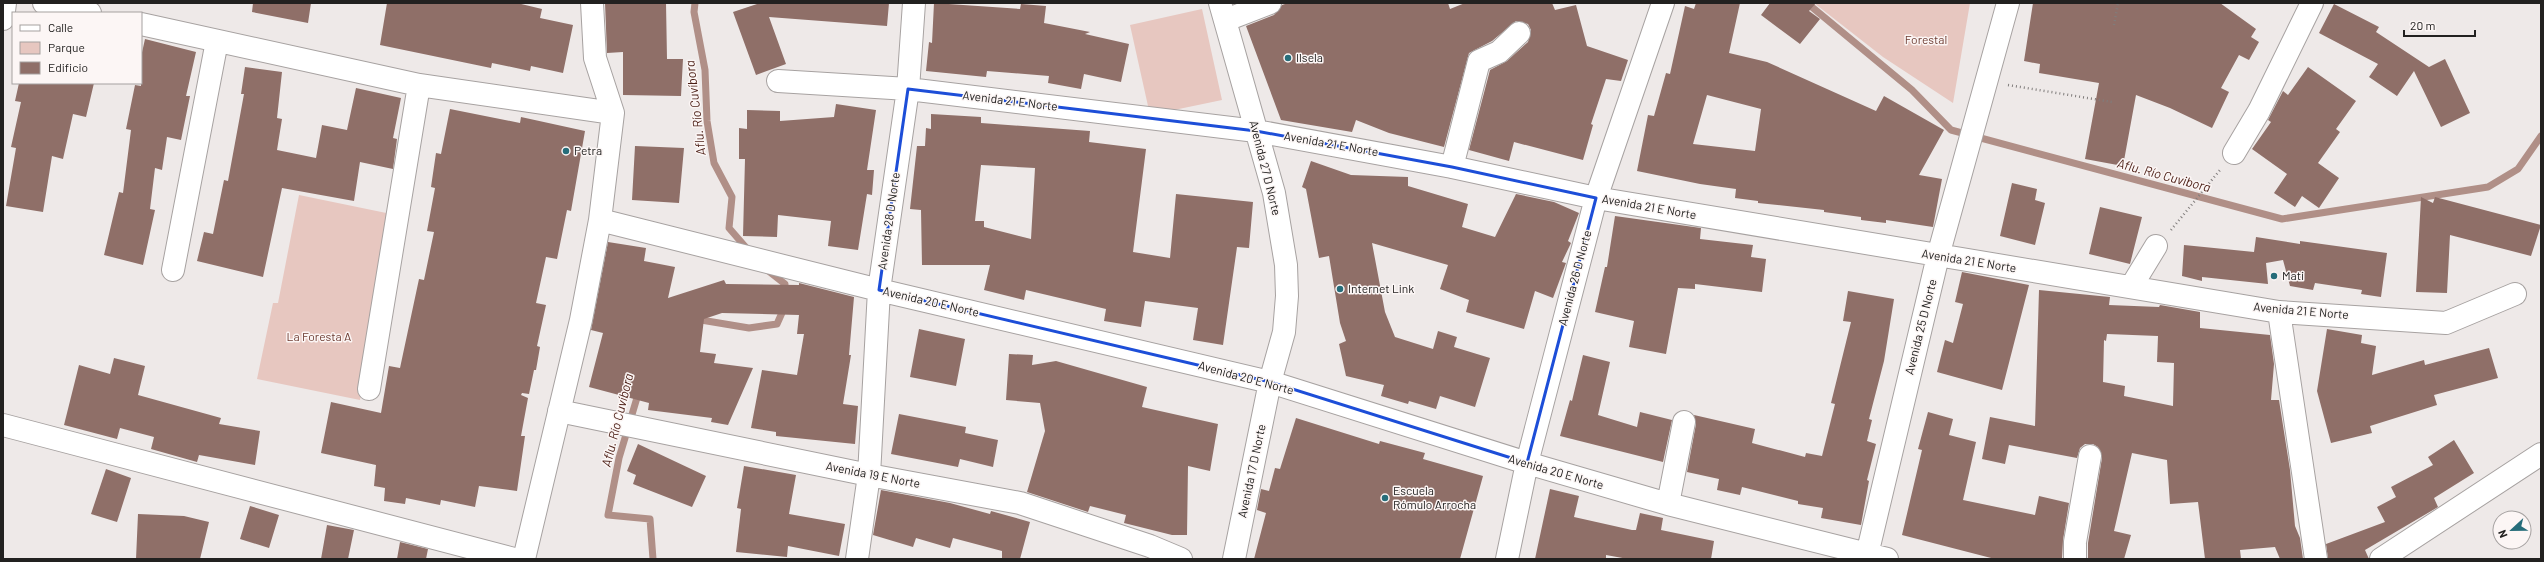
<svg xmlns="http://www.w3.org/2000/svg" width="2544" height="562" viewBox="0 0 2544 562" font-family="Barlow,sans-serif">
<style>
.green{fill:#e7c7c0}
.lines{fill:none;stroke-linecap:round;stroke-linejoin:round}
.stream{stroke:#b08f87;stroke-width:7}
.building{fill:#8f6f68;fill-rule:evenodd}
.minor-casing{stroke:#a7a2a1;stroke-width:24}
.path{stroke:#807d7c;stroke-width:2.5;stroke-dasharray:1 3;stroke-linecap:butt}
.minor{stroke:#fff;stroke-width:22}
.marked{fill:none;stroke:#1d4ed8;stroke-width:3;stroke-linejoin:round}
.poi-dot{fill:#266d7a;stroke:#fcf6f5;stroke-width:1.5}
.labels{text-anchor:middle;stroke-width:3;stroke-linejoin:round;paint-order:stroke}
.park-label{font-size:12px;fill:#6c3b31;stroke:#fcf6f5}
.poi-label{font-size:12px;fill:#222120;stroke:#fcf6f5;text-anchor:start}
.street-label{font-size:12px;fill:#222120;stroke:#fcf6f5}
.water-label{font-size:13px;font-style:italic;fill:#4a1d14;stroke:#fcf6f5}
</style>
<rect width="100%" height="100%" fill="#eee9e8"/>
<!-- green -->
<path class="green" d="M 1814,3 L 1970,3 L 1953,103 L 1883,57 Z
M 1202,9 L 1222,100 L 1150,115 L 1130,25 Z
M 299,195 L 396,215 L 360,400 L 257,379 L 273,303 L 278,303 Z"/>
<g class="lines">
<!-- stream -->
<path class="stream" d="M 695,3 L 694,12 L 705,70 L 707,121 L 714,163 L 732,197 L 729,228 L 749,251
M 1807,3 L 1912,90 L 1951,130 L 2282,219 L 2488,187 L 2518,169 L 2541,136
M 766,269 L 785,284 L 785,293
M 695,319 L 749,328 L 777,324 L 785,306
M 639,391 L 619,458 L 608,515 L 650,519 L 653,559"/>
</g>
<!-- building -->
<path class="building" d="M 253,3 L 311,3 L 308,23 L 252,12 Z
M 387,3 L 517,3 L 542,9 L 540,18 L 573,25 L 563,73 L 531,66 L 530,71 L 492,63 L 491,68 L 380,45 Z
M 605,3 L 666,3 L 667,59 L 683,59 L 681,96 L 623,95 L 623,52 L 607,53 Z
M 760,3 L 889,3 L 887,26 L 769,17 L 786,64 L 756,75 L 733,12 Z
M 934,3 L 1020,9 L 1021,4 L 1046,6 L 1044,23 L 1090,32 L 1085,34 L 1129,44 L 1121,82 L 1084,74 L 1081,89 L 1048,83 L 1049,76 L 987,71 L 986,77 L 926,71 L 929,42 L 932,43 Z
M 1288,3 L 1448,3 L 1450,9 L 1465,3 L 1552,3 L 1555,10 L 1576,5 L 1587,46 L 1628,60 L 1621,81 L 1606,79 L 1591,124 L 1593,125 L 1583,160 L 1514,142 L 1509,161 L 1469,150 L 1490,70 L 1507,61 L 1528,42 L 1531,30 L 1528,24 L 1516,21 L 1492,41 L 1469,53 L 1444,147 L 1389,133 L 1356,120 L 1352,132 L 1281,120 L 1246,26 L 1274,15 L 1282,5 Z
M 1696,3 L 1740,3 L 1729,53 L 1767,62 L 1876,111 L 1884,96 L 1944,130 L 1919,175 L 1942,179 L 1933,227 L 1886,220 L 1886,223 L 1861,220 L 1861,217 L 1824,212 L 1824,210 L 1758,203 L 1758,201 L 1735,198 L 1736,189 L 1700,184 L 1637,171 L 1648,115 L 1654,116 L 1666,73 L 1670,74 L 1685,6 L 1694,9 ZM 1707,95 L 1761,109 L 1755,151 L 1693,144 Z
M 1770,3 L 1816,3 L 1809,11 L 1820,19 L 1800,44 L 1761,15 Z
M 2033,3 L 2220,3 L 2256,29 L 2251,37 L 2259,42 L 2249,60 L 2239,55 L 2221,88 L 2229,92 L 2212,128 L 2170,108 L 2136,95 L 2123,166 L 2085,159 L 2099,83 L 2039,73 L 2040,64 L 2024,61 Z
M 2334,4 L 2379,27 L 2376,32 L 2429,67 L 2445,59 L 2470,113 L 2441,127 L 2414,71 L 2397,96 L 2369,77 L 2378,64 L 2319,33 Z
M 145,39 L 196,52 L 186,96 L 190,96 L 181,140 L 167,137 L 162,170 L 155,168 L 150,209 L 155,210 L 143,265 L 104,255 L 119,192 L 123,193 L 131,130 L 126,129 L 135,85 L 141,86 L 141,57 Z
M 245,67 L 282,72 L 277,118 L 282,119 L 277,150 L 316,158 L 322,125 L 347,130 L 356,88 L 401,98 L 393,138 L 397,139 L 393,169 L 360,162 L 354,201 L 282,188 L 263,277 L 197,261 L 204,232 L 213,234 L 224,180 L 228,181 L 244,94 L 241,94 Z
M 2308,67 L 2356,101 L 2336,129 L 2340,132 L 2318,163 L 2339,178 L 2319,208 L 2302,196 L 2295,207 L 2274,193 L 2287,174 L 2252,149 L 2271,122 L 2268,120 L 2282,93 L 2283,91 L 2288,95 Z
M 19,83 L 94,83 L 86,117 L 73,114 L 63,159 L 52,156 L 43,212 L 6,206 L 16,148 L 11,147 L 21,102 L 15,101 Z
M 836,104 L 876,110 L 867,170 L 874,170 L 872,195 L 867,194 L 858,250 L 828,246 L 831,221 L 778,215 L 777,237 L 743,236 L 745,159 L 739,159 L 739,128 L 747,129 L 747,110 L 780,111 L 780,121 L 834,117 Z
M 450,109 L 520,123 L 521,117 L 585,131 L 571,211 L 567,210 L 557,259 L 546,257 L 536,303 L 546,305 L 537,346 L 540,347 L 536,370 L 534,370 L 529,394 L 522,393 L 521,395 L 528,398 L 521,436 L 525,436 L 517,491 L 479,486 L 475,507 L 441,500 L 440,505 L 406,498 L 405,504 L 384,501 L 385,488 L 374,486 L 376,465 L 321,453 L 331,402 L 381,413 L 389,366 L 400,368 L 419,279 L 424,280 L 434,232 L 427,231 L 435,188 L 431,187 L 436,153 L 441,154 Z
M 931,114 L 981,117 L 981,123 L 1090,131 L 1089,142 L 1146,149 L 1133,252 L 1170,258 L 1176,194 L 1253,202 L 1249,248 L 1237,247 L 1223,345 L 1193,340 L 1198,308 L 1145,301 L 1141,327 L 1104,321 L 1106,309 L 1026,290 L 1024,300 L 984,290 L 990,265 L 922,265 L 921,210 L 910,209 L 917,146 L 925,146 L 926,128 L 931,129 ZM 981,165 L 1035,168 L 1031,239 L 984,227 L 984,221 L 975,221 Z
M 635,146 L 684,148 L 679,203 L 632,200 Z
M 1311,161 L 1351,175 L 1408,177 L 1408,186 L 1468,204 L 1462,227 L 1495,237 L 1516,194 L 1554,202 L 1579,213 L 1568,241 L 1571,243 L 1562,262 L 1566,263 L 1553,298 L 1535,291 L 1524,329 L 1466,312 L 1469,300 L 1440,289 L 1448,265 L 1372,243 L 1385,312 L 1395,337 L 1433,349 L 1438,331 L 1457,337 L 1454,347 L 1490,358 L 1475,407 L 1440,396 L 1436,409 L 1409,401 L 1408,404 L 1381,396 L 1384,385 L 1346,376 L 1339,344 L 1346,341 L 1340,323 L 1329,256 L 1319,258 L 1306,189 L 1302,187 Z
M 2012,183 L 2037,189 L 2035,200 L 2045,203 L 2035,245 L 2000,236 Z
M 2421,197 L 2433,203 L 2435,197 L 2541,225 L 2531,256 L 2450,235 L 2447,293 L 2416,292 Z
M 2100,207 L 2142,217 L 2130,264 L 2089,254 Z
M 1615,216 L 1701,228 L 1700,239 L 1753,245 L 1751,257 L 1766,259 L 1762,292 L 1695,284 L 1695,289 L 1678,288 L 1666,354 L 1629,347 L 1634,321 L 1595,312 L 1605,267 L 1607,267 Z
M 2256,237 L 2300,244 L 2300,241 L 2387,253 L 2381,297 L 2361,294 L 2362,290 L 2315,283 L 2313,290 L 2290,286 L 2283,260 L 2266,263 L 2268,284 L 2202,277 L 2202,281 L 2182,276 L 2184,245 L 2254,252 Z
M 608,242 L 646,248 L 644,261 L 675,267 L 668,298 L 724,280 L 726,284 L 799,285 L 799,283 L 854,297 L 849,355 L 851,355 L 843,404 L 858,406 L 855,444 L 776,436 L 776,432 L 751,428 L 762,370 L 797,375 L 804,334 L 797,334 L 799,315 L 722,313 L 704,319 L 700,352 L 716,354 L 714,363 L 753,368 L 728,425 L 711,422 L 712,418 L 648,410 L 649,403 L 589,387 L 603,333 L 591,330 Z
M 1962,272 L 2029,285 L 2002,390 L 1937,372 L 1945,340 L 1953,343 L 1963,304 L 1955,302 Z
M 2039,290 L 2110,297 L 2109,305 L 2159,307 L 2160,305 L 2200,312 L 2200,328 L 2270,335 L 2274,364 L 2271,400 L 2279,400 L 2290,470 L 2295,526 L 2300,538 L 2303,559 L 2280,559 L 2275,547 L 2240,550 L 2241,559 L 2205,559 L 2198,502 L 2170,504 L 2167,460 L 2132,453 L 2114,531 L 2131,535 L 2124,559 L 2088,559 L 2088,543 L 2102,458 L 2098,447 L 2093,444 L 2085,444 L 2080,448 L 2077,458 L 2009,445 L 2005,464 L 1982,459 L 1990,417 L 2035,426 ZM 2107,334 L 2158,336 L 2157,362 L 2174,363 L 2173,406 L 2124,396 L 2125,386 L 2103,382 L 2104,340 L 2106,341 Z
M 1848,291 L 1894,299 L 1884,361 L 1869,419 L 1872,420 L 1867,441 L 1876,444 L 1867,480 L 1869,481 L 1861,525 L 1821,518 L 1823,508 L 1798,504 L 1798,501 L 1742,487 L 1740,495 L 1717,490 L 1719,479 L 1687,472 L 1696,424 L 1694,415 L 1755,429 L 1752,443 L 1805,457 L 1806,453 L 1822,456 L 1835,404 L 1831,403 L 1851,322 L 1843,321 Z
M 919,329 L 965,339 L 956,386 L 910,377 Z
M 2327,329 L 2362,335 L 2361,343 L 2376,346 L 2372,375 L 2424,360 L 2425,365 L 2489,348 L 2498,378 L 2434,395 L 2437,405 L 2370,426 L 2372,433 L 2331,443 L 2317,391 Z
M 1009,354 L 1033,355 L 1032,365 L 1056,361 L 1147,387 L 1142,407 L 1218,424 L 1210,471 L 1188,466 L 1187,535 L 1172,535 L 1124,523 L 1126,515 L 1090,506 L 1088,512 L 1027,492 L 1045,431 L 1040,403 L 1006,400 Z
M 1583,355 L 1610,362 L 1598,415 L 1637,427 L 1640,412 L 1672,420 L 1663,462 L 1560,436 L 1570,400 L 1572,401 Z
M 114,358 L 145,366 L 138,395 L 221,418 L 219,424 L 260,431 L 255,465 L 199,455 L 197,462 L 151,449 L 154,437 L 120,428 L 117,439 L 64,425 L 79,365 L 110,374 Z
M 1928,412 L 1953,419 L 1949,435 L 1976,442 L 1963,500 L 2035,515 L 2039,496 L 2069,503 L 2063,540 L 2062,559 L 1995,559 L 1902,535 L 1922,450 L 1918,449 Z
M 899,414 L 966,427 L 965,433 L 998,440 L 993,467 L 960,459 L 958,467 L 891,454 Z
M 1296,418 L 1379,444 L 1380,441 L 1425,453 L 1423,459 L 1483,476 L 1460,559 L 1254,559 L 1266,513 L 1257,510 L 1261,489 L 1269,491 L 1275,468 L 1280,469 Z
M 2454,440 L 2474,473 L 2434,498 L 2438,507 L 2365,550 L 2369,559 L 2328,559 L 2326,544 L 2385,522 L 2377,507 L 2396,497 L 2391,487 L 2433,465 L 2428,457 Z
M 638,444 L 706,476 L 692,507 L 633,484 L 636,475 L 627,471 Z
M 744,466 L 796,475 L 789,514 L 845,524 L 839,556 L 788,546 L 787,557 L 736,552 L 741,509 L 737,508 Z
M 106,469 L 131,478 L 117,522 L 91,514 Z
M 1550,489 L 1579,496 L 1574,517 L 1632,530 L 1636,530 L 1640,513 L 1663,518 L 1661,530 L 1714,541 L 1711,559 L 1628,559 L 1606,555 L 1606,559 L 1535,559 Z
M 881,490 L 950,503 L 990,514 L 991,511 L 1030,522 L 1020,559 L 1002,559 L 1002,551 L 953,538 L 950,548 L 916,538 L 913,547 L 873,535 Z
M 250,506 L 279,515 L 269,548 L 240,539 Z
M 138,514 L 184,516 L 209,522 L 200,559 L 136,559 Z
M 327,525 L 354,530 L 348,559 L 321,559 Z
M 400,542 L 428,549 L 426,559 L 397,559 Z"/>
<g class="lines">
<defs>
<path id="minor" d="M 44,3 L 90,13
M 1220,3 L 1274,193 L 1286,265 L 1287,296 L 1284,332 L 1270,382 L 1234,559
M 3,19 L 5,3
M 1226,20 L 1270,3
M 141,24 L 419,85 L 613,113
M 778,81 L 908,89 L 1256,131 L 1452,167 L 1596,198 L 2279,312 L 2446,323 L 2515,294
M 2234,153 L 2259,111 L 2312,3
M 1452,167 L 1479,61 L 1499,52 L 1519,33
M 600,220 L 879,290 L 1270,382 L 1527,463 L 1668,504 L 1887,559
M 173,270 L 217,41
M 2131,287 L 2156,246
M 2279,312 L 2316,559
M 369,389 L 419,85
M 559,411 L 869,475 L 1020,503 L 1150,546 L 1181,559
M 3,425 L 514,559
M 1668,504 L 1684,422
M 524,559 L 581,320 L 600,220 L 613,113 L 595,58 L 592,3
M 857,559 L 869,475 L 879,290 L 908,89 L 914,3
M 1507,559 L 1527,463 L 1596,198 L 1663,3
M 1866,559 L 1938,256 L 2008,3
M 2075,559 L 2075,542 L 2090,456
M 2381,559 L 2541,454"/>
</defs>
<!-- minor casing -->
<use href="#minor" class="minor-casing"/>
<!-- path -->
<path class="path" d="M 2114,25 L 2118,3
M 2008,85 L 2112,102
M 2171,230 L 2220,170"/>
<!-- minor -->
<use href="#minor" class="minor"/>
</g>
<!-- marked area -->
<path class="marked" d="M 908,89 L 1256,131 L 1452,167 L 1596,198 L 1527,463 L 1270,382 L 879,290 Z"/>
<!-- markers -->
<g class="poi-dot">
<circle cx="1288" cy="58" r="4"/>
<circle cx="566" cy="151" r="4"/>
<circle cx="2274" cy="276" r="4"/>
<circle cx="1340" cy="289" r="4"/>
<circle cx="1385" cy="498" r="4"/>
</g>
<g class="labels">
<!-- park labels -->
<g class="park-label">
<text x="1926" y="44">Forestal</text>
<text x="319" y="341">La Foresta A</text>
</g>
<!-- poi labels -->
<g class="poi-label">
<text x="1296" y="62">Ilsela</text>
<text x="574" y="155">Petra</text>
<text x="2282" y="280">Mati</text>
<text x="1348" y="293">Internet Link</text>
<text x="1393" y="495">Escuela<tspan x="1393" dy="14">Rómulo Arrocha</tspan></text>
</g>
<!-- street labels -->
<g class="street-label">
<text transform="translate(1010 101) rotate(7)" y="4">Avenida 21 E Norte</text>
<text transform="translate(1331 144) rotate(10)" y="4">Avenida 21 E Norte</text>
<text transform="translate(1265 168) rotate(76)" y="4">Avenida 27 D Norte</text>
<text transform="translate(1649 207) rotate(10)" y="4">Avenida 21 E Norte</text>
<text transform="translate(889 221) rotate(-82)" y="4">Avenida 28 D Norte</text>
<text transform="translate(1969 261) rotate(9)" y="4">Avenida 21 E Norte</text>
<text transform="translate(1575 278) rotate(-75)" y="4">Avenida 26 D Norte</text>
<text transform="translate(931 302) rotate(13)" y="4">Avenida 20 E Norte</text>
<text transform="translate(2301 311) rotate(5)" y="4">Avenida 21 E Norte</text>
<text transform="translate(1921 327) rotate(-76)" y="4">Avenida 25 D Norte</text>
<text transform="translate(1246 378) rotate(15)" y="4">Avenida 20 E Norte</text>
<text transform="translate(1252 471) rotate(-78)" y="4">Avenida 17 D Norte</text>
<text transform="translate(1556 472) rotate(16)" y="4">Avenida 20 E Norte</text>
<text transform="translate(873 475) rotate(11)" y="4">Avenida 19 E Norte</text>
</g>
<!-- water labels -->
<g class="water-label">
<text transform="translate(695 108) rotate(-97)" y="5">Aflu. Río Cuvíbora</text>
<text transform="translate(2164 175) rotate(15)" y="5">Aflu. Río Cuvibora</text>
<text transform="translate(617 420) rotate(-76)" y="5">Aflu. Río Cuvíbora</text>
</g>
</g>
<!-- border -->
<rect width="2544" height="562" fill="none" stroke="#222120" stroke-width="8"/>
<!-- legend -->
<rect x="12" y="12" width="130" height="72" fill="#fcf6f5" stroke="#a5a1a0"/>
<rect x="20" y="25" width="20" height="6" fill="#ffffff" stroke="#a5a1a0"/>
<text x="48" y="32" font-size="12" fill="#222120">Calle</text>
<rect x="20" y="42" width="20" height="12" fill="#e7c7c0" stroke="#a5a1a0"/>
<text x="48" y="52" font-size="12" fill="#222120">Parque</text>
<rect x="20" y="62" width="20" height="12" fill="#8f6f68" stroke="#a5a1a0"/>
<text x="48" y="72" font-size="12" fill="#222120">Edificio</text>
<!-- north arrow -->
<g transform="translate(2512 530) rotate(248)"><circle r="19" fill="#fcf6f5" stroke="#a5a1a0"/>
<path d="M0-3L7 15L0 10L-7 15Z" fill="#266d7a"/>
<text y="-6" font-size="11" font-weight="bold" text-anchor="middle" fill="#222120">N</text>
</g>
<!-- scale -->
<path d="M2404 30v6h71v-6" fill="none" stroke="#222120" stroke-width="2"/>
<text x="2410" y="30" font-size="12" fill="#222120" stroke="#fcf6f5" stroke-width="3" paint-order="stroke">20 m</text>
</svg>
